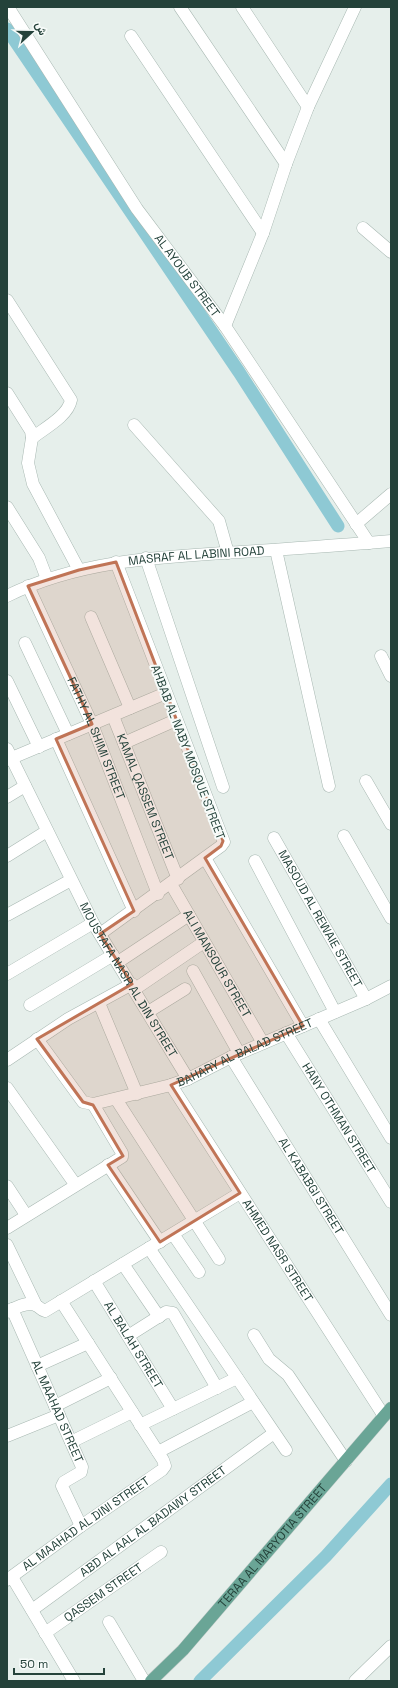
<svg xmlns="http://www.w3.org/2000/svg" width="398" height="1688" viewBox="0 0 398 1688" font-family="'Space Grotesk',Vazirmatn,sans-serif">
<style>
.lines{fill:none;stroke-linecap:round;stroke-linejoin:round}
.canal{stroke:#8ec9d4;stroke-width:13}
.minor-casing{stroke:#a8b8b2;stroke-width:13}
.major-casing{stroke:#c2cac8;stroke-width:13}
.minor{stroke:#fff;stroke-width:12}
.major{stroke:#6aa596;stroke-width:12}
.marked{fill:#c07456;fill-opacity:0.2;stroke:#c07456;stroke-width:3;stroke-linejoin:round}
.labels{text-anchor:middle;stroke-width:4;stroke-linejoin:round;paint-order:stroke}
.street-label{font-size:12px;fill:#24423a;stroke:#f7fbf9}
</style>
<rect width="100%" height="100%" fill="#e6efeb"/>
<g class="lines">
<!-- canal -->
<path class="canal" d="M 7,29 L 239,372 L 338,526
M 200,1681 L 326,1556 L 391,1484"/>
<defs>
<g id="minor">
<path id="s1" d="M 8,7 L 137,209 L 225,326 L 369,543"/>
<path d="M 180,7 L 286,164"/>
<path d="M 242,7 L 308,107"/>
<path d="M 131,36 L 263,233"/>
<path d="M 363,228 L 391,252"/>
<path d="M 7,300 L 71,400 C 68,416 45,428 32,438"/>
<path d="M 225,326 L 263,233 L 286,164 L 308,107 L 355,7"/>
<path d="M 7,393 L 31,431 L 32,438 L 28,463 L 33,484 L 79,570"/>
<path d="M 134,425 L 219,521 L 228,553"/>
<path d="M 7,507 L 39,558 L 47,579"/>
<path d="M 356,524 L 391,494"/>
<path d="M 276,550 L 329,786"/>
<path d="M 146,558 L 223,787"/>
<path id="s2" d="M 28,586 L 92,724 L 158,894"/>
<path id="s3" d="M 7,596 C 80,560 160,557 240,552 C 290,549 341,545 391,541"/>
<path d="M 91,617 L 130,708"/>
<path d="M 25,643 L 68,734"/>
<path d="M 381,656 L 391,676"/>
<path d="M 7,681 L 39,747"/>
<path id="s4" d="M 113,716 L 178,879"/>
<path d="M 56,739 L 134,911"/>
<path d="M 124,743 L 176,720"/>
<path id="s5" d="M 7,749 L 93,923 L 188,1079"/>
<path d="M 7,760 L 166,693"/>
<path d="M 366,781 L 391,824"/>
<path d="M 7,797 L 25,786"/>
<path d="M 344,836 L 391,918"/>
<path id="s6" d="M 274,838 L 366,999"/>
<path d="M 7,856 L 47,831"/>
<path d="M 205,858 L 303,1026"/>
<path d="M 255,861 L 335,1012"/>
<path id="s7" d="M 171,884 L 263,1043"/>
<path d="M 7,915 L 71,880"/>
<path d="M 100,934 L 221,846 L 224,842 L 116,562"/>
<path d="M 118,962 L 189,915"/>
<path d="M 193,971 L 239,1053"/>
<path d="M 7,974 L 93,923"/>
<path d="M 135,989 L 204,942"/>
<path d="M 99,1003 L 137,1094"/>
<path d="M 30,1005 L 113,955"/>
<path d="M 148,1012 L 185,989"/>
<path d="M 319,1019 L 391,1138"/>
<path id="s8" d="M 286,1033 L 391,1202"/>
<path id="s9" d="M 37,1039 L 83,1102 L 93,1104 L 171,1085 L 188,1079 L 231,1057 L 366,999 L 391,986"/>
<path id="s10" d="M 231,1057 L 391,1315"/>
<path d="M 7,1060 L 68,1019 L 132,984"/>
<path id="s11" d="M 171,1085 L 384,1416"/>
<path d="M 7,1088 L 75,1184"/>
<path d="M 116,1099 L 219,1259"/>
<path d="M 108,1165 L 160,1242"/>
<path d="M 7,1186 L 26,1215"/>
<path d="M 7,1228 L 122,1157 L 122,1153 L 93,1104"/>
<path d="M 173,1234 L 199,1272"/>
<path d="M 7,1245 L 36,1305"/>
<path d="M 149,1248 L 286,1450"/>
<path d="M 123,1264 L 159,1317"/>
<path id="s12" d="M 94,1281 L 173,1409"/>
<path id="s13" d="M 12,1309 L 82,1467 L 81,1472 L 64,1482 L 62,1486 L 81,1526"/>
<path d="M 7,1312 C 15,1308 29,1300 37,1306 C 41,1308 41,1310 45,1311 L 240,1193"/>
<path d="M 254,1335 L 269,1359 L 288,1375 L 346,1461"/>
<path d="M 128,1336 L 166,1312 L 173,1313 L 217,1388"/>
<path d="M 37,1366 L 88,1343"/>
<path d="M 55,1406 L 111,1378"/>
<path d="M 140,1425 L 237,1378"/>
<path d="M 7,1436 L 59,1415"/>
<path d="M 71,1442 L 132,1412"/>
<path d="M 158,1452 L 253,1402"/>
<path d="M 12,1577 L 74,1681"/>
<path id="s14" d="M 7,1580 L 81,1526 L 162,1470 L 165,1466 L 163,1460 L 61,1301"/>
<path id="s15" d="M 32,1610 L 274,1433"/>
<path d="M 109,1622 L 144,1681"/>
<path id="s16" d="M 45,1633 L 161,1552"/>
<path d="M 355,1681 L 391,1646"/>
</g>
<g id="major">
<path id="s17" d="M 151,1681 L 183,1650 L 391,1408"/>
</g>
</defs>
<!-- minor casing -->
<use href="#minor" class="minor-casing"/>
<!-- major casing -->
<use href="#major" class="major-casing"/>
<!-- minor -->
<use href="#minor" class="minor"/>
<!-- major -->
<use href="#major" class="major"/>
</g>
<!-- marked area -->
<path class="marked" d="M 116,562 L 223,841 L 221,846 L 205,858 L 303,1026 L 171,1085 L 240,1193 L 160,1242 L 108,1165 L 123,1156 L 93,1105 L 83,1102 L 37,1039 L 132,984 L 100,934 L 134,911 L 56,739 L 92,724 L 28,586 L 79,570 Z"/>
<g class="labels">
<!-- street labels -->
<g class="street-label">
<text dy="4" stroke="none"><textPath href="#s1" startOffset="323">AL AYOUB STREET</textPath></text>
<text dy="4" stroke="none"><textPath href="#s3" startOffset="195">MASRAF AL LABINI ROAD</textPath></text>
<text dy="4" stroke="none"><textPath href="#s2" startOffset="167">FATHY AL SHIMI STREET</textPath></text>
<text transform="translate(188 752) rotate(69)" y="4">AHBAB AL NABY MOSQUE STREET</text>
<text dy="4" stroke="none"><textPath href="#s4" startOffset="87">KAMAL QASSEM STREET</textPath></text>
<text dy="4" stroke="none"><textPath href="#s6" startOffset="93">MASOUD AL REWAIE STREET</textPath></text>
<text dy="4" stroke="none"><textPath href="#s7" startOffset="92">ALI MANSOUR STREET</textPath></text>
<text dy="4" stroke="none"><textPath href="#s5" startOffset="261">MOUSTAFA NASR AL DIN STREET</textPath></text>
<text dy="4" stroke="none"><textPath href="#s9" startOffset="249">BAHARY AL BALAD STREET</textPath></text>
<text dy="4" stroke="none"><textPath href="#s8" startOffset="100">HANY OTHMAN STREET</textPath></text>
<text dy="4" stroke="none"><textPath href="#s10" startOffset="152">AL KABABGI STREET</textPath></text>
<text dy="4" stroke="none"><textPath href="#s11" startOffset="197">AHMED NASR STREET</textPath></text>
<text dy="4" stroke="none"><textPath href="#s12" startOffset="75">AL BALAH STREET</textPath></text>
<text dy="4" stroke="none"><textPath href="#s13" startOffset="112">AL MAAHAD STREET</textPath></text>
<text dy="4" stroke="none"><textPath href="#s15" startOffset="150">ABD AL AAL AL BADAWY STREET</textPath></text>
<text dy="4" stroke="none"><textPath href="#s14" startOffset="97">AL MAAHAD AL DINI STREET</textPath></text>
<text dy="4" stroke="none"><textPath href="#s17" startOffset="182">TERAA AL MARYOTIA STREET</textPath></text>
<text dy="4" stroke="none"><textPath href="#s16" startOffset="71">QASSEM STREET</textPath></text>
</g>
</g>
<!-- border -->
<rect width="398" height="1688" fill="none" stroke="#24423a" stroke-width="16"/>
<!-- north arrow -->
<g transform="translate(32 32) rotate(69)" stroke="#f7fbf9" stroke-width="3" paint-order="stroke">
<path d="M0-3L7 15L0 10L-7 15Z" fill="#24423a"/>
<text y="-6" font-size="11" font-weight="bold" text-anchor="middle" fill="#24423a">ش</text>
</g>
<!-- scale -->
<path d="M14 1668v6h90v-6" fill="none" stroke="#24423a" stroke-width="2"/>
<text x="20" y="1668" font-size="12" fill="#24423a" stroke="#f7fbf9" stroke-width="3" paint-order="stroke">50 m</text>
</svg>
